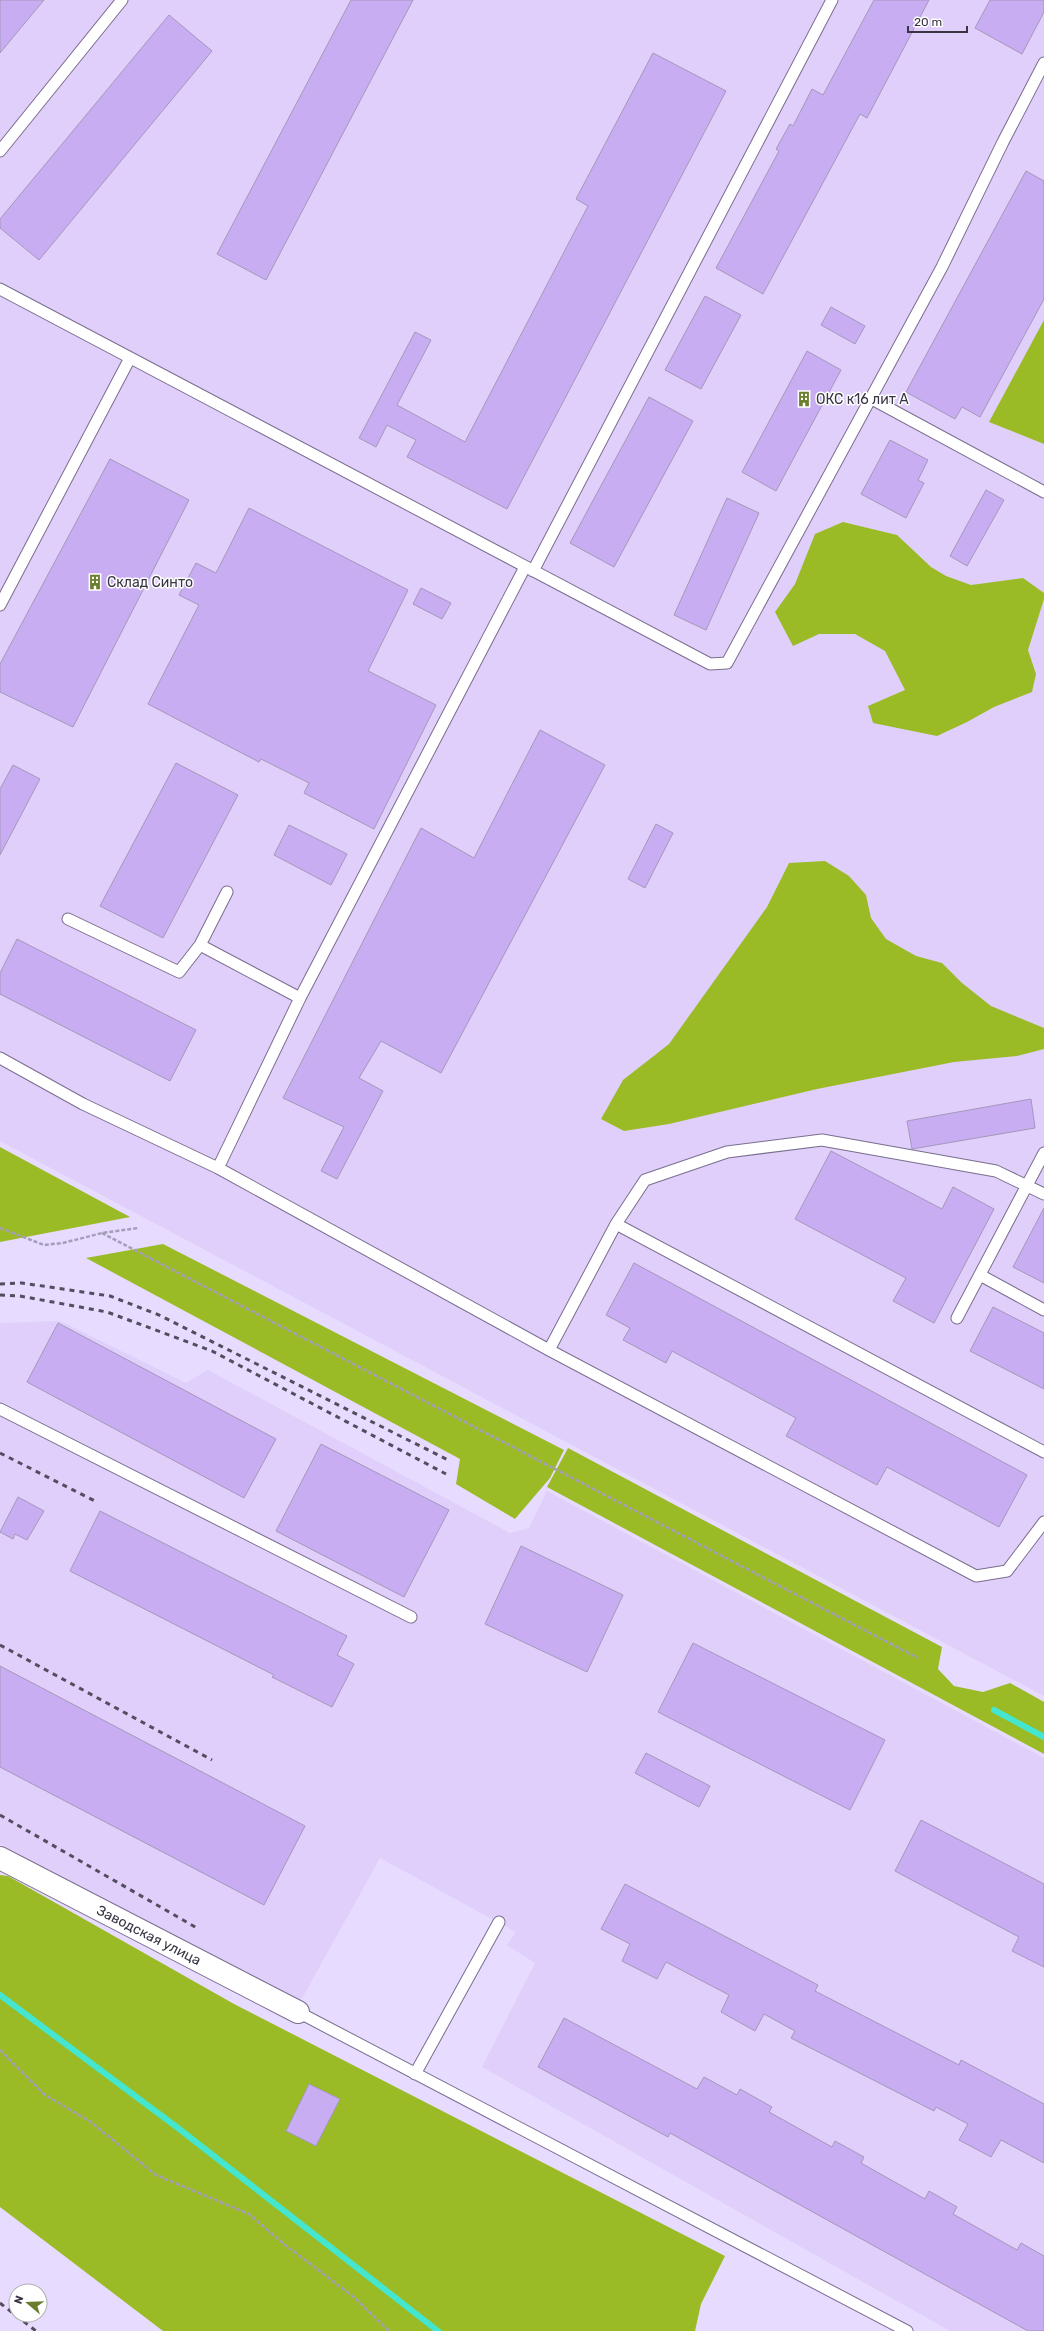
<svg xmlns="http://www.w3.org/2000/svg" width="1044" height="2331" viewBox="0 0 1044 2331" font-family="Rubik,sans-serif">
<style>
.built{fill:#dfcffa}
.forest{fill:#9bbb26}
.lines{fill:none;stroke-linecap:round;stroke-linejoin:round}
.stream{stroke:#44e6d0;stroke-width:6}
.building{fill:#c8adf3;stroke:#a498b9}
.service-casing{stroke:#7a6e8e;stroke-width:13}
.minor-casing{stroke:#7a6e8e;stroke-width:24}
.path{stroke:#a69db9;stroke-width:2.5;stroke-dasharray:4 2;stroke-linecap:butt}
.service{stroke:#fff;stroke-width:11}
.minor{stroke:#fff;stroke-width:22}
.rail{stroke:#534d5e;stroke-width:3;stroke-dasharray:5 5;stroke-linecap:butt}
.labels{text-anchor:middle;stroke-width:3;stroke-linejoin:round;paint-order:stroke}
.poi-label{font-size:14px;fill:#393442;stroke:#fff;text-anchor:start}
.street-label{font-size:14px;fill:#393442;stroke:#fff}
</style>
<rect width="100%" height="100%" fill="#e7dbff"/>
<!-- built -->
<path class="built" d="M 0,0 L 1044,0 L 1044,1696 L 0,1141 Z
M 60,1321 L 186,1383 L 208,1370 L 510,1533 L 529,1528 L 547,1491 L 1044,1758 L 1044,2331 L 950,2331 L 482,2067 L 535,1963 L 507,1945 L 516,1932 L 380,1858 L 301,2000 L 0,1844 L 0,1323 Z"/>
<!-- forest -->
<path class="forest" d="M 1044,320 L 1044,444 L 989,422 Z
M 843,522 L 897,535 L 931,567 L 946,576 L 971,585 L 1023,578 L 1044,593 L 1044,599 L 1028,650 L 1036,674 L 1032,692 L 994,707 L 967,722 L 937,736 L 873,723 L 868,706 L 905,690 L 885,651 L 855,634 L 819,634 L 793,646 L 775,612 L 795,584 L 815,534 Z
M 825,861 L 849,876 L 866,895 L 871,918 L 886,939 L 916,956 L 942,963 L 962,983 L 991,1006 L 1044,1028 L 1044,1049 L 1017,1056 L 954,1062 L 817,1089 L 669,1124 L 624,1131 L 601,1119 L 623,1080 L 669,1044 L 767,907 L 789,863 Z
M 0,1147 L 130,1217 L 0,1242 Z
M 163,1244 L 564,1450 L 550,1478 L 515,1519 L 456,1484 L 460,1459 L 86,1258 Z
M 568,1448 L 942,1647 L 938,1669 L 954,1686 L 983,1692 L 1010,1683 L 1044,1702 L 1044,1754 L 547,1487 Z
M 0,1875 L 8,1876 L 234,2004 L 725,2256 L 701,2304 L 695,2331 L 163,2331 L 0,2207 Z"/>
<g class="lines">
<!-- stream -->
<path class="stream" d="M 994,1710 L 1044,1737
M 0,1995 L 178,2128 L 438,2331"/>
</g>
<!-- building -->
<path class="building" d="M 0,0 L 44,0 L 0,53 Z
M 351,0 L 413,0 L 266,280 L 217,254 Z
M 874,0 L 929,0 L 867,118 L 860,114 L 763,294 L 716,268 L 779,151 L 776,149 L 790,124 L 793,126 L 812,89 L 823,95 Z
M 990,0 L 1044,0 L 1044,12 L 1022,54 L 975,28 Z
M 169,15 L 212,51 L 39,260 L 0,228 L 0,219 Z
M 653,53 L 726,91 L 507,509 L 407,457 L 416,440 L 387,425 L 376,447 L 359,438 L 415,332 L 431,340 L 397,405 L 465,442 L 588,206 L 576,199 Z
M 1026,171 L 1044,181 L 1044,299 L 980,417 L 962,407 L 955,419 L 906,392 Z
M 705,296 L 741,315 L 701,389 L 665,370 Z
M 831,307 L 865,326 L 855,344 L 821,325 Z
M 807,351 L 841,370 L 776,491 L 742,472 Z
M 649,397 L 693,421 L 614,567 L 570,543 Z
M 890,440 L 928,460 L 918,480 L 924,483 L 906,518 L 861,494 Z
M 110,459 L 189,500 L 73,727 L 0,692 L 0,664 Z
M 986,490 L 1004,500 L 967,566 L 950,556 Z
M 727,498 L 759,513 L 706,630 L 674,615 Z
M 249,508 L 408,590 L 368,671 L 436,705 L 374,829 L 304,793 L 309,783 L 261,759 L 259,762 L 148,704 L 199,605 L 179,595 L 196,563 L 216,573 Z
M 421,588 L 451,603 L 442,619 L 413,604 Z
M 540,730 L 605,765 L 441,1073 L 381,1041 L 359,1078 L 383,1091 L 337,1179 L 321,1171 L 344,1127 L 283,1098 L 421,828 L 474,858 Z
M 176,763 L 238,795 L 163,938 L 100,906 Z
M 13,765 L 40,779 L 0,855 L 0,789 Z
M 656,824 L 673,833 L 645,888 L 628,879 Z
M 289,825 L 347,854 L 331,885 L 274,855 Z
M 17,939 L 196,1030 L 170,1081 L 0,994 L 0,973 Z
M 1031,1099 L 1035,1128 L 912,1149 L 907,1121 Z
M 831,1151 L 942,1209 L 953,1187 L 994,1209 L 934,1323 L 893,1301 L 906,1278 L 795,1219 Z
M 1044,1208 L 1044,1283 L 1013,1267 Z
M 634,1263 L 1027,1475 L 999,1527 L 887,1467 L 877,1485 L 786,1436 L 796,1418 L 672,1351 L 666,1363 L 623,1340 L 630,1328 L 606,1315 Z
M 993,1307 L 1044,1333 L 1044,1389 L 970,1351 Z
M 58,1323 L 276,1439 L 244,1498 L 27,1382 Z
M 321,1444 L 449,1510 L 404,1597 L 276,1531 Z
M 18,1497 L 44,1511 L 27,1540 L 15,1534 L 13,1539 L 0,1532 Z
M 100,1511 L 347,1636 L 337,1655 L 354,1664 L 332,1707 L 272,1677 L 274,1675 L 70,1571 Z
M 521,1546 L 623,1595 L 587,1672 L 485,1624 Z
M 693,1643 L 885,1740 L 850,1810 L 658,1712 Z
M 0,1666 L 305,1826 L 264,1905 L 0,1767 Z
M 646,1753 L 710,1786 L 699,1807 L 635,1773 Z
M 921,1820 L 1044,1884 L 1044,1967 L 1012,1951 L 1019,1937 L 895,1871 Z
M 625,1884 L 818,1985 L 815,1991 L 959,2065 L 961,2060 L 1044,2104 L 1044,2163 L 1001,2140 L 991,2157 L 959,2140 L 968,2124 L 936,2107 L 934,2111 L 791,2038 L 795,2031 L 764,2014 L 755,2031 L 721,2012 L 729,1995 L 666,1962 L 657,1979 L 622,1961 L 630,1944 L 601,1929 Z
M 564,2018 L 697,2089 L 704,2077 L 737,2095 L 740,2089 L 772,2107 L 769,2112 L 832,2147 L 835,2141 L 864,2157 L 861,2163 L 925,2199 L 929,2191 L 957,2207 L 953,2214 L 1017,2250 L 1021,2243 L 1044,2256 L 1044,2331 L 1028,2331 L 670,2133 L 668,2137 L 538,2067 Z
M 309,2084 L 340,2099 L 316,2146 L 286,2131 Z"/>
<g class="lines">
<defs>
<path id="service" d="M 0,151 L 122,0
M 0,289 L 710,664 L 727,663 L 942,267 L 1003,142 L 1044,63
M 870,398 L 1044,492
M 533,571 L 832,0
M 0,605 L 130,358
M 68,919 L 179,972 L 200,945 L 227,892
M 200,945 L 300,998
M 0,1058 L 83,1104 L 218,1168 L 549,1350 L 976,1576 L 1007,1571 L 1044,1522
M 218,1168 L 300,998 L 525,567
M 616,1224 L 1044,1452
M 980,1275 L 1044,1310
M 957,1318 L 1044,1153
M 549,1350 L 616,1224 L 645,1180 L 727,1152 L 822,1140 L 996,1171 L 1044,1194
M 0,1409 L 411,1617
M 298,2012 L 907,2331
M 415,2074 L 499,1922"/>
<path id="minor" d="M 0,1858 L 298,2012"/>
</defs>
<!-- service casing -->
<use href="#service" class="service-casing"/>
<!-- minor casing -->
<use href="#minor" class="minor-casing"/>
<!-- path -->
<path class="path" d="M 0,1228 L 44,1245 L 63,1243 L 102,1233 L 138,1228
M 102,1233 L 918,1658
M 0,2050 L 45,2095 L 91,2122 L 156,2175 L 249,2214 L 284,2244 L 355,2298 L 389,2331"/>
<!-- service -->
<use href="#service" class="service"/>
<!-- minor -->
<use href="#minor" class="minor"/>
<!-- rail -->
<path class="rail" d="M 0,1284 L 22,1283 L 110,1296 L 159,1315 L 450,1461
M 0,1295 L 20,1296 L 107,1312 L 212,1351 L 446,1474
M 0,1453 L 95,1501
M 0,1645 L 212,1760
M 0,1815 L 197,1928
M 0,2303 L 36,2331"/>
</g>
<!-- icons -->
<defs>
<symbol id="building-bare" viewBox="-9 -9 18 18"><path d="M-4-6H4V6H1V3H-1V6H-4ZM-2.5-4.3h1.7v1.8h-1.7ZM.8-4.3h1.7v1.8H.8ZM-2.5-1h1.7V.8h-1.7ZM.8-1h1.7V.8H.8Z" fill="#6a7e2e" stroke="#fff" stroke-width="2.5" paint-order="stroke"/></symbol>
</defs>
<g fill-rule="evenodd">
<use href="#building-bare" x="793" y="388" width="22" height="22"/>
<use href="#building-bare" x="84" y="571" width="22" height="22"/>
</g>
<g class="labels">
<!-- poi labels -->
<g class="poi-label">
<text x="816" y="404">ОКС к16 лит А</text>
<text x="107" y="587">Склад Синто</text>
</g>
<!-- street labels -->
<g class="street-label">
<text transform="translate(149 1935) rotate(27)" y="5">Заводская улица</text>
</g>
</g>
<!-- north arrow -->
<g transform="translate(28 2303) rotate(289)"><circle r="19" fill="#ffffff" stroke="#b0aeb3"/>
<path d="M0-3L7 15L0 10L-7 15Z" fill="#6a7e2e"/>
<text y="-6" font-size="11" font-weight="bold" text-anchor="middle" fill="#393442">N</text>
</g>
<!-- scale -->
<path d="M908 26v6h59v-6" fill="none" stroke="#393442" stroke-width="2"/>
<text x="914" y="26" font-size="12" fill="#393442" stroke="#ffffff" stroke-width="3" paint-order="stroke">20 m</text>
</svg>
